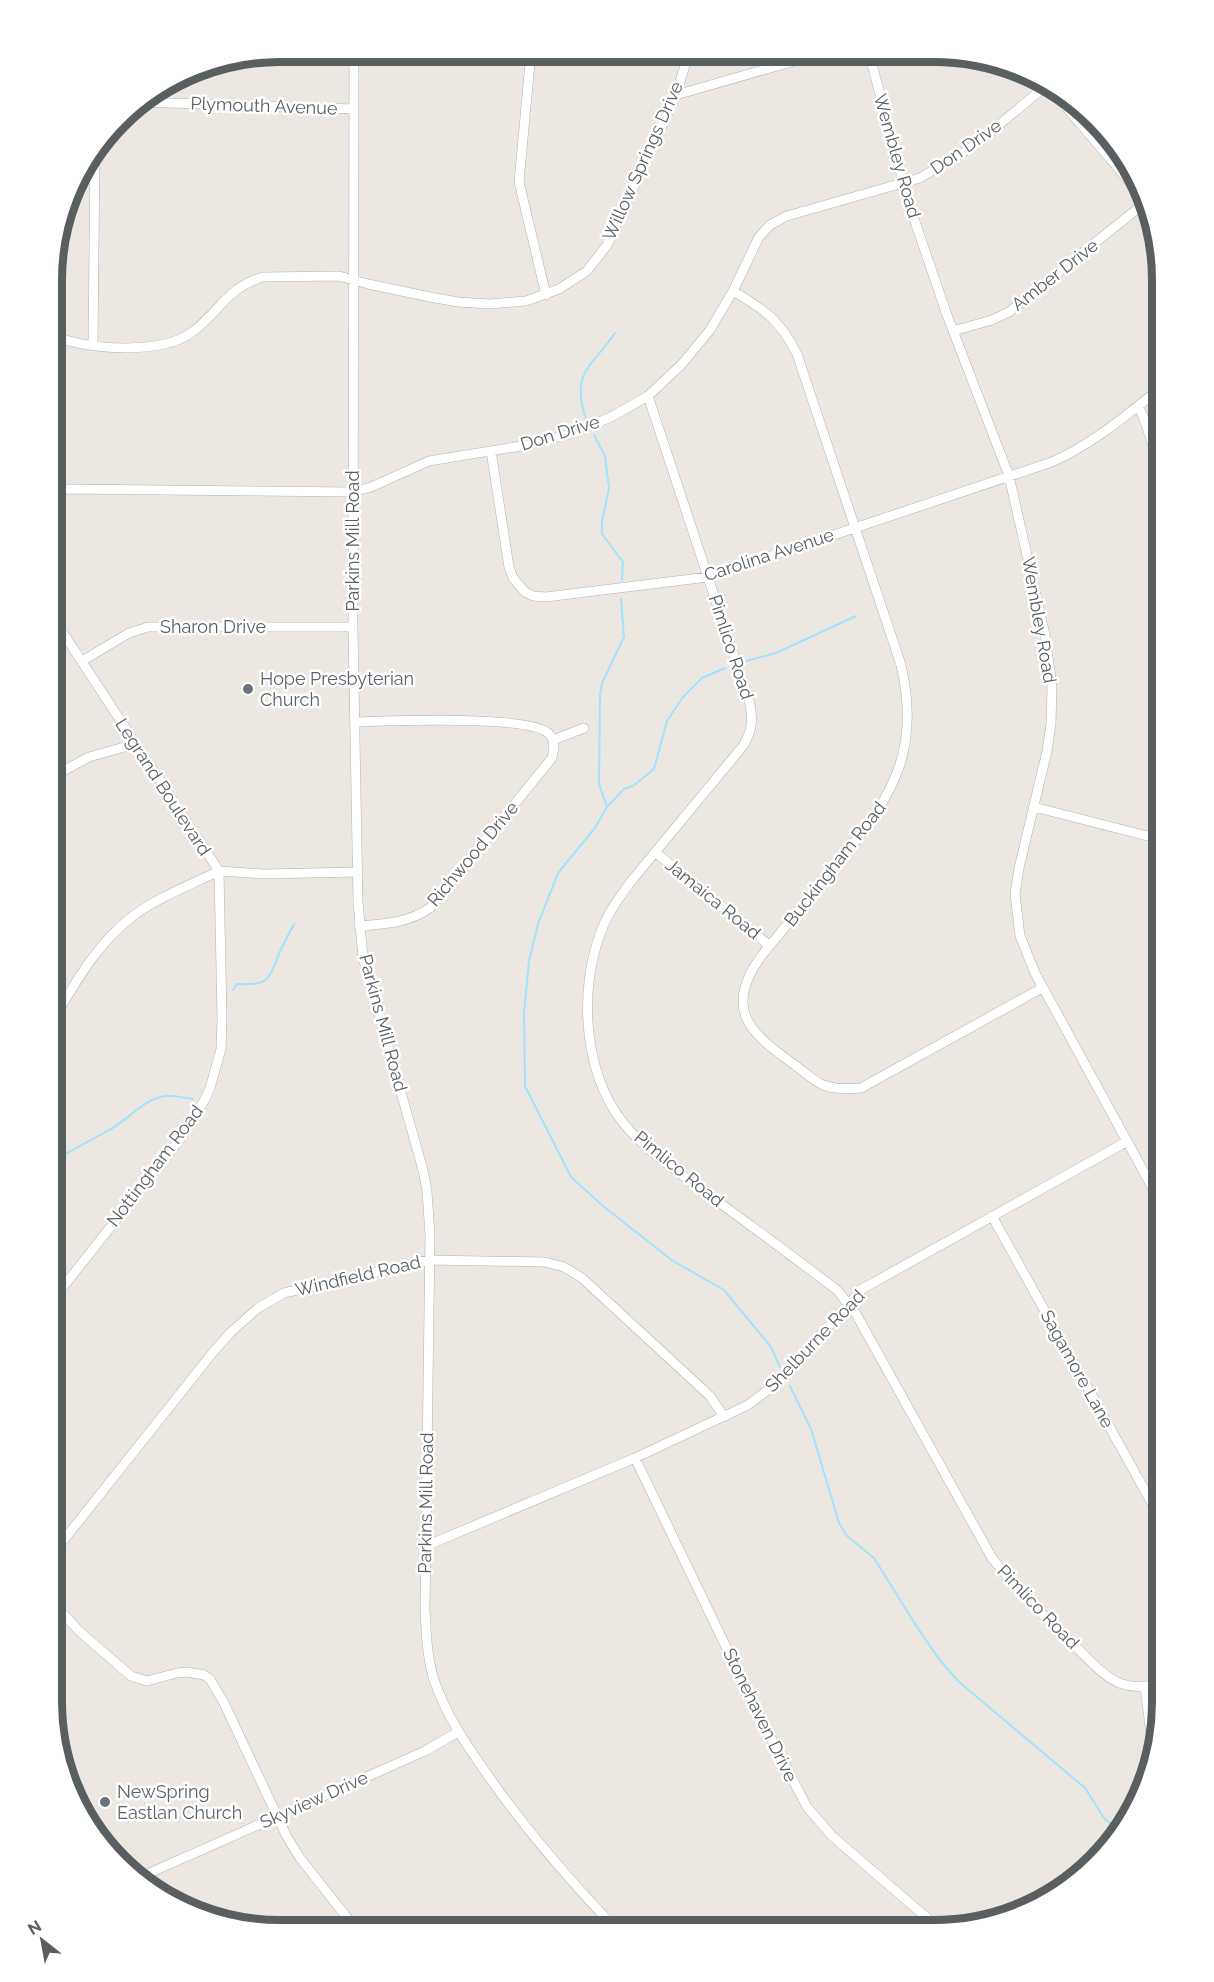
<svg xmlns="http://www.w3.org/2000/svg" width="1214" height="1982" viewBox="0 0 1214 1982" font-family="Raleway,sans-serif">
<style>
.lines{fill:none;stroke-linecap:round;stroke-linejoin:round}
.stream{stroke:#a1e3fc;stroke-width:2}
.minor-casing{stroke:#aeb3b6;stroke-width:10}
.minor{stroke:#fff;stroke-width:9}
.worship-dot{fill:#6b7280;stroke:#fff;stroke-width:2}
.labels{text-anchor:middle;stroke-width:5;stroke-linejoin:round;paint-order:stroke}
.street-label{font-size:18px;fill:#595e61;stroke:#fff}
.worship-label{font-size:18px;fill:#5b616d;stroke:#fff;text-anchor:start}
.rim{fill:none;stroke:#595e61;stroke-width:8}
</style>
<rect width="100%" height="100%" fill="#ece7e1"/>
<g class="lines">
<!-- stream -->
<path class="stream" d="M 586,419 C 570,372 592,367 615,333
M 594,435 L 605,456 L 609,488 L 602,521 L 602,534 L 623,562 L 622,580
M 746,661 L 776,653 L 856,616
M 725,668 L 702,678 L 683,697 L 667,721 L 654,769 L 633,786 L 624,789 L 607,807 L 595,828 L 558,873 L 538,924 L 529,961 L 524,1013 L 525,1086 L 571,1177 L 603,1206 L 673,1261 L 724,1290 L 771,1347 L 780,1367
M 607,807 L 599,784 L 600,695 L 602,683 L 624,637 L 621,599
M 233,990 L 237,984 C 268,985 268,982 279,954 C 283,944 289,934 294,924
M 52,1162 C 71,1150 90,1141 109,1130 C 127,1121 143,1099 165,1096 C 173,1095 184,1098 193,1099
M 790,1386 L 811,1429 L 839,1523 L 847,1536 L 874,1558 L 917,1627 L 939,1659 L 958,1681 L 1085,1788 L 1104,1818 L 1121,1832"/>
<defs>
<path id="minor" d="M 354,51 L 353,627 L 358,902 L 363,958 L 423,1170 L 427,1191 L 430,1235 L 425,1609 C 426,1631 427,1655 433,1677 C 446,1717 470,1750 494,1784 C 531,1836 573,1884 617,1930
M 531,52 L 519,182 L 546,295
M 869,53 L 910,207 L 947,315 L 1009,476 L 1045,635 L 1052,686 L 1051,724 L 1047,751 L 1019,868 L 1015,894 L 1020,936 L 1035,973 L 1163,1207
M 1044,81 L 1147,202
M 676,95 L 822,53
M 138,102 L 354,109
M 733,291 C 765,310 780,320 797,354 L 901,665 C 920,746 896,791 846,853 C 828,875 810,897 791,920 C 777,938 757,957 748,979 C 730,1020 763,1041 792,1063 C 801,1069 811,1079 821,1084 C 833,1090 849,1089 861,1088 L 1042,988
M 953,331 L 992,320 L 1009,312 L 1147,201
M 53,335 C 86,351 161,354 191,333 C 220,312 226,288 263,277 L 339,276 L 368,284 L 430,297 L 458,302 L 490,304 L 526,301 L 559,289 L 587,271 L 607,245 L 676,95 L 689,52
M 93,345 L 95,152
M 648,396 L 750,704 C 753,721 752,731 743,746 L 633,879 C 621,895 609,911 602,929 C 577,991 583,1081 631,1132 C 656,1158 688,1179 716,1200 C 757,1230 797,1260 837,1290 L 856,1314 L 992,1558 C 1017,1590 1046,1618 1075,1646 C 1089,1659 1103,1677 1122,1684 C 1135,1688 1150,1687 1162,1682
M 1138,406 L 1143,416 L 1163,475
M 491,451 L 509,567 L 513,578 L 525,592 L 533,596 L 546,597 L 708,577 L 1052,462 C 1093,444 1128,414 1163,386
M 53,491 L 67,489 L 353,492 L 371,487 L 429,461 L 527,445 L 573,433 L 611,417 L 648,396 L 682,364 L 710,330 L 733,291 L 759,237 L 770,225 L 787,216 L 920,178 L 972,147 L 1047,85
M 52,616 L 219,871 L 264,874 L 358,872
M 82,661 L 129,633 L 148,627 L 353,627
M 355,722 C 388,721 528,715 548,733 C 556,740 554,749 552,758 L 430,908 C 408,923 385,924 359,926
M 553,740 L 584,728
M 52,777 L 89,757 L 135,744
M 1034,807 L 1163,840
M 655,852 L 770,946
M 992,1216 L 1163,1523
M 52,1301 L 180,1139 L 204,1101 L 210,1088 L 221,1049 L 222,1019 L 219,871 C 190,885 159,897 133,916 C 97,943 74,985 52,1022
M 635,1458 L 754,1705 L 807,1807 L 832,1836 L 941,1930
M 426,1546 L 635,1458 L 748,1405 L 777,1383 L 862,1289 L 1126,1142
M 51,1556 L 214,1351 L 230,1333 L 258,1308 L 284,1293 L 429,1260 L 545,1262 L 564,1267 L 582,1278 L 710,1396 L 724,1417
M 51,1600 L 79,1631 L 131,1676 L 147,1681 L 177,1673 L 187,1672 L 204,1675 L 210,1679 L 224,1703 L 287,1837 L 300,1858 L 356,1929
M 1145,1687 L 1152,1743
M 136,1879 L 425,1751 L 458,1732"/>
</defs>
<!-- minor casing -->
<use href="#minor" class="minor-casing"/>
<!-- minor -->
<use href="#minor" class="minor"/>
</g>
<!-- markers -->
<g class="worship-dot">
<circle cx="248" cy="689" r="6"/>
<circle cx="105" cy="1802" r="6"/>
</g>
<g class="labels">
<!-- street labels -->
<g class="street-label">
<text transform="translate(264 106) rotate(2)" y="6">Plymouth Avenue</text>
<text transform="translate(966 147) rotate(-35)" y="6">Don Drive</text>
<text transform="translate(897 156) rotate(74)" y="6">Wembley Road</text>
<text transform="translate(643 161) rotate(-66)" y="6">Willow Springs Drive</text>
<text transform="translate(1055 275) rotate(-38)" y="6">Amber Drive</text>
<text transform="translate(560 433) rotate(-17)" y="6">Don Drive</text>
<text transform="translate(353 541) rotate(-90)" y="6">Parkins Mill Road</text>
<text transform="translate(769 555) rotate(-18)" y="6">Carolina Avenue</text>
<text transform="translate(1039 620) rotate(80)" y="6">Wembley Road</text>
<text x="213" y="633">Sharon Drive</text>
<text transform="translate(731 647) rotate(72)" y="6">Pimlico Road</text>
<text transform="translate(163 787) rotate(57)" y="6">Legrand Boulevard</text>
<text transform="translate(473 854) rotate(-50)" y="6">Richwood Drive</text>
<text transform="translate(835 864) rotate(-52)" y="6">Buckingham Road</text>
<text transform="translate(713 899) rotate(39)" y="6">Jamaica Road</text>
<text transform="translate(383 1023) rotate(75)" y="6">Parkins Mill Road</text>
<text transform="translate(155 1166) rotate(-53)" y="6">Nottingham Road</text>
<text transform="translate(679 1169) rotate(39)" y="6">Pimlico Road</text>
<text transform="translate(358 1276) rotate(-13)" y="6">Windfield Road</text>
<text transform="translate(815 1341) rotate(-46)" y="6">Shelburne Road</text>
<text transform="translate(1077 1369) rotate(61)" y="6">Sagamore Lane</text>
<text transform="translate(426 1503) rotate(-89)" y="6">Parkins Mill Road</text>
<text transform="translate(1038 1607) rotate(46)" y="6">Pimlico Road</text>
<text transform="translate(760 1715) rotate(64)" y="6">Stonehaven Drive</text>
<text transform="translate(314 1800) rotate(-24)" y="6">Skyview Drive</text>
</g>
<!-- worship labels -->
<g class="worship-label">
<text x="260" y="685">Hope Presbyterian<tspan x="260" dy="21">Church</tspan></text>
<text x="117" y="1798">NewSpring<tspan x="117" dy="21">Eastlan Church</tspan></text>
</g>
</g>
<!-- crop -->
<path d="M0 0H1214V1982H0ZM280 62H934A218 218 0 0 1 1152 280V1702A218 218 0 0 1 934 1920H280A218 218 0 0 1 62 1702V280A218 218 0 0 1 280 62Z" fill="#fff" fill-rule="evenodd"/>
<path class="rim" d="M280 62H934A218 218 0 0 1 1152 280V1702A218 218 0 0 1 934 1920H280A218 218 0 0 1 62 1702V280A218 218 0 0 1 280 62Z"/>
<!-- north arrow -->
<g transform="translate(42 1940) rotate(329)" stroke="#ffffff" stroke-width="4.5" paint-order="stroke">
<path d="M0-4.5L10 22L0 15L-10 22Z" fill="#595e61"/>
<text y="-9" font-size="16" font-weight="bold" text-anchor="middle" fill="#595e61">N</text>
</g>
</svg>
